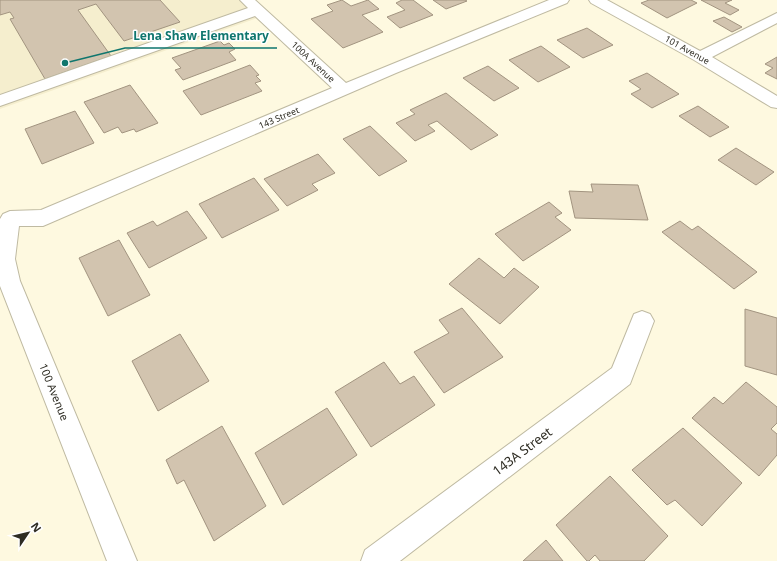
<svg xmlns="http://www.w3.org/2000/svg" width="777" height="561" viewBox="0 0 777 561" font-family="'Noto Sans',sans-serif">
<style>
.built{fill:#f5eece}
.building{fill:#d2c4af;stroke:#a29480}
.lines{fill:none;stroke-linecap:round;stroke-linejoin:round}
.minor-casing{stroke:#bfbaa2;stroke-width:2}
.minor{fill:#fff;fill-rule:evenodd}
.labels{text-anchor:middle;stroke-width:3;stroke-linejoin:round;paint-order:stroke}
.far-street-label{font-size:9px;fill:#2e2c23;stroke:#fff}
.street-label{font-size:11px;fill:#2e2c23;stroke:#fff}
.near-street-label{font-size:13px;fill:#2e2c23;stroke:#fff}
.leader{fill:none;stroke:#0f766e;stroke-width:1.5}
.callout-dot{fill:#0f766e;stroke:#fff;stroke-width:1.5}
.callout-label{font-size:12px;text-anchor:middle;font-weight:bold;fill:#0f766e;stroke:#fff;stroke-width:3;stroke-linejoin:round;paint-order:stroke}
</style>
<rect width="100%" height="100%" fill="#fef9e0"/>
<!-- built -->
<path class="built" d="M 0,0 L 241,0 L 260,17 L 0,109 Z"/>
<!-- building -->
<path class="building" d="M 0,0 L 160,0 L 180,22 L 124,41 L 96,4 L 78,10 L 111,56 L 45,79 L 10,19 L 14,18 L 10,12 L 0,15 Z
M 342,0 L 351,6 L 368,0 L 379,9 L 362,15 L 383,32 L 343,48 L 311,19 L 333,11 L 327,5 Z
M 402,0 L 413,0 L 433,15 L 400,28 L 387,17 L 405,10 L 396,3 Z
M 433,0 L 465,0 L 467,1 L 446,9 Z
M 649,0 L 691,0 L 697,3 L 667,18 L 641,3 Z
M 701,0 L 732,0 L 725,3 L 739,10 L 730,15 Z
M 724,17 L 742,27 L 732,32 L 713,21 Z
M 587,28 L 613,45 L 583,58 L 557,40 Z
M 220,41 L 224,45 L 229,43 L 235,49 L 229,52 L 236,60 L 183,80 L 175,70 L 181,68 L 172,58 Z
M 541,46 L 570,67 L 538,82 L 509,60 Z
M 777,57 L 777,79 L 765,73 L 773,68 L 765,64 Z
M 250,65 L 259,75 L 256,76 L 261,81 L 255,83 L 262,91 L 201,115 L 183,91 Z
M 488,66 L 519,88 L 494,101 L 463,78 Z
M 647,73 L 679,94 L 652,108 L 631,94 L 641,89 L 629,81 Z
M 130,85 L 158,123 L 136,132 L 134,129 L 122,133 L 118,127 L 104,133 L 84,102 Z
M 446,93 L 498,135 L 471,150 L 437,121 L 428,125 L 435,131 L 415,141 L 396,123 L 415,114 L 410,110 Z
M 698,106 L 729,127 L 710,137 L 679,116 Z
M 75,111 L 94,143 L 42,164 L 25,129 Z
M 370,126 L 407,161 L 379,176 L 343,139 Z
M 736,148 L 774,172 L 756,185 L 718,160 Z
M 318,154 L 335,173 L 312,184 L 318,190 L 287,206 L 264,179 Z
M 254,178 L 279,210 L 222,238 L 199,204 Z
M 591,184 L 638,185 L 648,220 L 575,218 L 569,191 L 593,192 Z
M 549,202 L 562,213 L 555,217 L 571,230 L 523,261 L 495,234 Z
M 187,211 L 207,238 L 149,268 L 127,233 L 153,221 L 157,226 Z
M 680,221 L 692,230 L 698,226 L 757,272 L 734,289 L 662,232 Z
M 119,240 L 150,295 L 108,316 L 79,258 Z
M 479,258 L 504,278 L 514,268 L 539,287 L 500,324 L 449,284 Z
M 462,308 L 503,357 L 444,393 L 414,352 L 449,333 L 439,320 Z
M 745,309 L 777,318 L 777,375 L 745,366 Z
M 180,334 L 209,381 L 158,411 L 132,361 Z
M 384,362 L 400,384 L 414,376 L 435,405 L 371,447 L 335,392 Z
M 746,382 L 777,407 L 777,423 L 771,429 L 777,434 L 777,455 L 759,476 L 692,418 L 714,397 L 723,404 Z
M 327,408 L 357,455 L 283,505 L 255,453 Z
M 222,426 L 266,506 L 214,541 L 184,480 L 177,484 L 166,460 Z
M 683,428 L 742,483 L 702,526 L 675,500 L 667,505 L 632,470 Z
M 610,476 L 668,536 L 644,561 L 600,561 L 595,555 L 589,561 L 587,561 L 556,525 Z
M 546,540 L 563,561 L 523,561 Z"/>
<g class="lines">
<defs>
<path id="minor" d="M 240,0 L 255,0 L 346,83 L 549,0 L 569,0 L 567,3 L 396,73 L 50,223 L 43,226 L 19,226 L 15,259 L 20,281 L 137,561 L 107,561 L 0,286 L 0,219 L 3,214 L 10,211 L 41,210 L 332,88 L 255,16 L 0,106 L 0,95 L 248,8 Z
M 589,0 L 607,0 L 700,51 L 777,13 L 777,23 L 712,57 L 777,96 L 777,108 L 771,107 L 694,60 L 591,3 Z
M 642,311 L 650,314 L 654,321 L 630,384 L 400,561 L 361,561 L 365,550 L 612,368 L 634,314 Z"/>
</defs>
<!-- minor casing -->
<use href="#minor" class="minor-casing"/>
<!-- minor -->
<use href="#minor" class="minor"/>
</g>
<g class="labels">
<!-- far-street labels -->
<g class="far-street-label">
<text transform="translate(687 50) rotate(29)" y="3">101 Avenue</text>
<text transform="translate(313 62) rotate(43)" y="3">100A Avenue</text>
<text transform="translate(279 118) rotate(-23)" y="3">143 Street</text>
</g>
<!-- street labels -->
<g class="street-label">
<text transform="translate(54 392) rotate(68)" y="4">100 Avenue</text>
</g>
<!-- near-street labels -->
<g class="near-street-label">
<text transform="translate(522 451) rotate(-37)" y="5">143A Street</text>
</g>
</g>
<!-- callouts -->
<path class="leader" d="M65 63L125 48H277"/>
<circle class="callout-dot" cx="65" cy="63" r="4"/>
<g class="callout-label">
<text x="201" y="40">Lena Shaw Elementary</text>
</g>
<!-- north arrow -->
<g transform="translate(28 533) rotate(55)" stroke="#ffffff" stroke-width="3" paint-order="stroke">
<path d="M0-3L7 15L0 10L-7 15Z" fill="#2e2c23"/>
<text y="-6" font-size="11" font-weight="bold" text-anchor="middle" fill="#2e2c23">N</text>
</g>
</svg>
